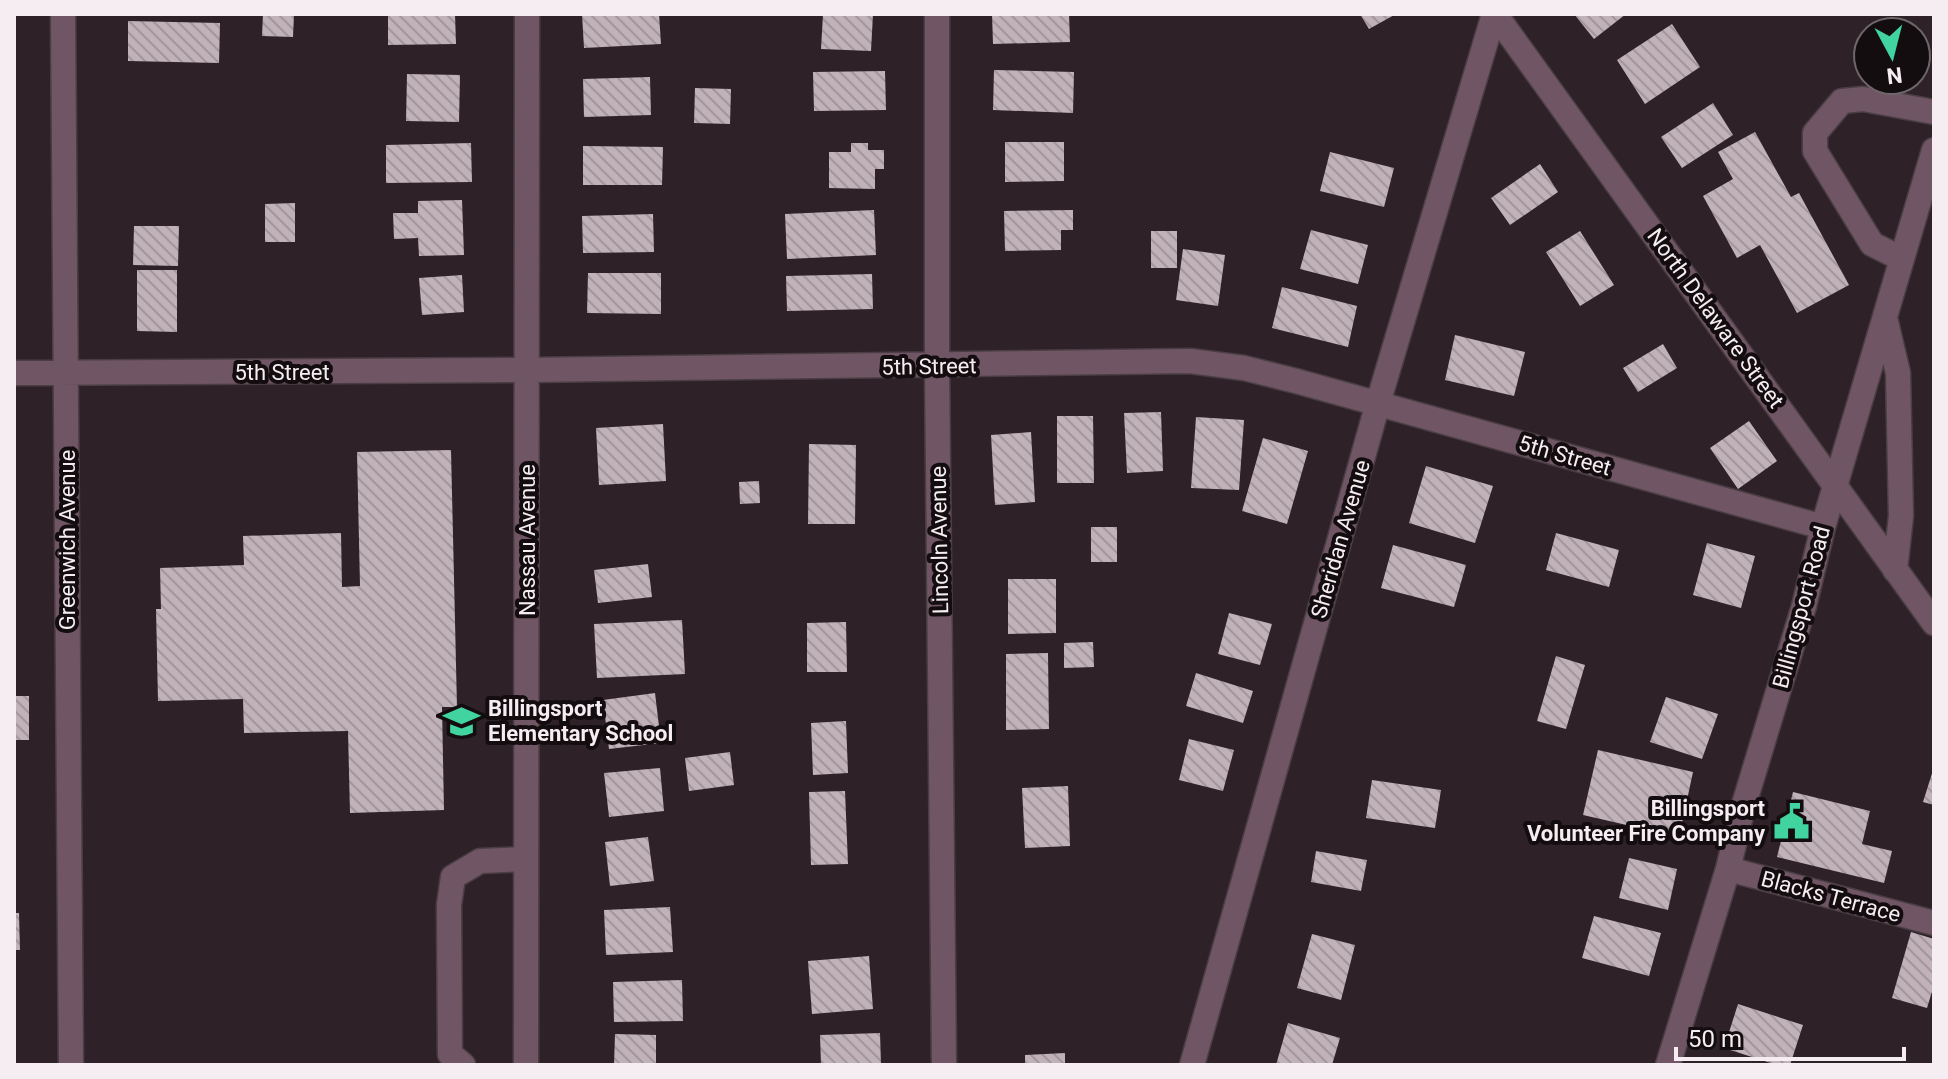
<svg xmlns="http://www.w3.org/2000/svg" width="1948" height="1079" viewBox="0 0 1948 1079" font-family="Roboto,sans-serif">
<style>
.building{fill:url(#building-back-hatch)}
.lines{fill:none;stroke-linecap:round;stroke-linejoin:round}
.minor-casing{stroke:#4a3e44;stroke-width:27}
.minor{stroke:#705664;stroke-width:24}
.labels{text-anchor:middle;stroke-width:8;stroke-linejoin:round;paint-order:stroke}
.street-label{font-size:22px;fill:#f5edf1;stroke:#130d10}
.poi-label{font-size:22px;font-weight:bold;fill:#f5edf1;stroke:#130d10;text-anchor:start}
</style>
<defs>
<pattern id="building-back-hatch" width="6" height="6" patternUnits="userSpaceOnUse" patternTransform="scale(2)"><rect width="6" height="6" fill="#c1b1b9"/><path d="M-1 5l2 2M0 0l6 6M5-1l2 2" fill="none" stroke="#a3969d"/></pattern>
</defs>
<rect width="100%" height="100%" fill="#2e2228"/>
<!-- building -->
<path class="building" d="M 263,14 L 294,14 L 293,37 L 262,36 Z
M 388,14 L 455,14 L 456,44 L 388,45 Z
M 582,14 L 659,14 L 661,44 L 584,48 Z
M 823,14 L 873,14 L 871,51 L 821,49 Z
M 992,14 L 1069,14 L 1070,42 L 993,44 Z
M 1360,14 L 1396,14 L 1369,29 Z
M 1574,14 L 1626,14 L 1594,39 Z
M 128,21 L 220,23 L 219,63 L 128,61 Z
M 1672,24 L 1700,67 L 1645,104 L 1617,60 Z
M 994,70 L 1074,72 L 1073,113 L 993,110 Z
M 885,71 L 886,110 L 814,111 L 813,72 Z
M 407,74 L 460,75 L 459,122 L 406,121 Z
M 650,77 L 651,115 L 584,117 L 583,79 Z
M 695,88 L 731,89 L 730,124 L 694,123 Z
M 1713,103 L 1733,135 L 1682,168 L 1661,137 Z
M 1755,132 L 1791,197 L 1799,193 L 1849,285 L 1797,313 L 1760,245 L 1737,258 L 1703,196 L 1733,179 L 1718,152 Z
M 1005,142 L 1064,142 L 1064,181 L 1005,182 Z
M 471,143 L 472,182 L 386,183 L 386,145 Z
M 851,143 L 868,143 L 868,150 L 884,150 L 884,169 L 875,169 L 875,189 L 829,188 L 829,152 L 851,152 Z
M 583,146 L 663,147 L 662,185 L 583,185 Z
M 1330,152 L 1394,168 L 1384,207 L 1320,191 Z
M 1540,164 L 1558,192 L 1510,225 L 1491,198 Z
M 462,200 L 464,255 L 419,256 L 418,238 L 394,239 L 393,213 L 418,213 L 418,201 Z
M 295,203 L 295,242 L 265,242 L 265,204 Z
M 874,210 L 876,255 L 787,259 L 785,214 Z
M 1073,210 L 1073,230 L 1061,230 L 1061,250 L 1005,251 L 1004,211 Z
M 653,214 L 654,252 L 583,253 L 582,216 Z
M 134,226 L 179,226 L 178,266 L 133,265 Z
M 1311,230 L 1368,245 L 1358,284 L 1300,269 Z
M 1151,231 L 1177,231 L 1177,268 L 1151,268 Z
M 1580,231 L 1614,285 L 1580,306 L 1546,252 Z
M 1183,249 L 1225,255 L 1218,306 L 1176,300 Z
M 137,270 L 177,270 L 177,332 L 137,331 Z
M 588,273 L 661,273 L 661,314 L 587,313 Z
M 872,274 L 873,309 L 787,311 L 786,276 Z
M 462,275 L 464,312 L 422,315 L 419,278 Z
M 1282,287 L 1357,306 L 1348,347 L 1272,328 Z
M 1455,335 L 1525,352 L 1514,396 L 1445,380 Z
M 1663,344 L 1677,368 L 1638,392 L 1623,368 Z
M 1161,412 L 1163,471 L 1127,473 L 1124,413 Z
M 1057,416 L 1093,416 L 1094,483 L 1057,483 Z
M 1196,417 L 1244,420 L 1239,490 L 1191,488 Z
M 1749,421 L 1777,461 L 1738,489 L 1710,448 Z
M 663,424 L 666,481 L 599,485 L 596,428 Z
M 1031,432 L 1035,502 L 995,505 L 991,435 Z
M 1263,438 L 1308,451 L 1287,524 L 1242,511 Z
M 809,444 L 856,445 L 855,524 L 808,524 Z
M 451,450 L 457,707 L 442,707 L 444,810 L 350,813 L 348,731 L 244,733 L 243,699 L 158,701 L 156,609 L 161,609 L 160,568 L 244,565 L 243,536 L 341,533 L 342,587 L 360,586 L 357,452 Z
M 1426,466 L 1493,486 L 1475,543 L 1409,523 Z
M 759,481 L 760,503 L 740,504 L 739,482 Z
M 1091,527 L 1117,527 L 1117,562 L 1091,562 Z
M 1556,533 L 1619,550 L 1609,587 L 1546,570 Z
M 1707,543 L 1755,556 L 1741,608 L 1693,595 Z
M 1393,545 L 1466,565 L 1454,607 L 1381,588 Z
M 648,564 L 652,597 L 598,603 L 594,570 Z
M 1008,579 L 1056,579 L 1056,633 L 1008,634 Z
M 1229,613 L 1272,624 L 1260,665 L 1218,654 Z
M 682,620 L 685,674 L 597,678 L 594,624 Z
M 846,622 L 847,672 L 807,672 L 807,623 Z
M 1093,642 L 1094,667 L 1064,668 L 1064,643 Z
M 1048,653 L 1049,729 L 1006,730 L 1006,654 Z
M 1556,656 L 1585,665 L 1566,729 L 1537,721 Z
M 1196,673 L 1253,691 L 1243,723 L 1186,706 Z
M 655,693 L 661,743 L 609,749 L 603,700 Z
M 14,696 L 29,696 L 29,740 L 14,740 Z
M 1666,697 L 1718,714 L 1702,759 L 1650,742 Z
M 846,721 L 848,773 L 813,775 L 811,723 Z
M 1189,739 L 1234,750 L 1223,791 L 1179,780 Z
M 1598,750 L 1693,772 L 1679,837 L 1583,815 Z
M 730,752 L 734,785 L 689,791 L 685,758 Z
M 1934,767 L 1934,805 L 1923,802 Z
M 660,768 L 664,811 L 609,817 L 604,773 Z
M 1372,780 L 1441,790 L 1435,828 L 1366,818 Z
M 1068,786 L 1070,846 L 1025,848 L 1022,788 Z
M 845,791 L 848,864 L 811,865 L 809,792 Z
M 1793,792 L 1870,811 L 1862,844 L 1892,851 L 1884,883 L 1777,857 Z
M 648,837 L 654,881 L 610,886 L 605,842 Z
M 1316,851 L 1367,860 L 1361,891 L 1311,882 Z
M 1629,858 L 1677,869 L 1668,910 L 1619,898 Z
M 670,907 L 673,952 L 606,955 L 604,910 Z
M 14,913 L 19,913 L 20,950 L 14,950 Z
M 1594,916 L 1661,933 L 1649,976 L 1582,958 Z
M 1911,932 L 1934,939 L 1934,985 L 1927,1008 L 1892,998 Z
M 1312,934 L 1355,945 L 1341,1000 L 1297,988 Z
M 869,956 L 873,1009 L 812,1014 L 808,961 Z
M 682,980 L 683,1021 L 614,1022 L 613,982 Z
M 1738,1004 L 1803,1025 L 1790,1065 L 1777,1065 L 1724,1048 Z
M 1288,1023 L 1340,1038 L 1332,1065 L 1276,1065 Z
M 880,1033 L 881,1065 L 821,1065 L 820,1035 Z
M 615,1034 L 656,1035 L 656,1065 L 614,1065 Z
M 1065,1053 L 1065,1065 L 1025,1065 L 1025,1055 Z"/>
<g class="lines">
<defs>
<path id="minor" d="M 63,14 L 71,1065
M 937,14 L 937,366 L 944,1065
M 1495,14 L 1934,623
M 1902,259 L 1872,244 L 1815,151 L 1815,133 L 1842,101 L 1863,99 L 1934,112
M 1886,322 L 1898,373 L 1901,516 L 1895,570
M 14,373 L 528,370 L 1190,361 L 1244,368 L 1296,381 L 1823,527
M 1728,869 L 1934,923
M 463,1065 L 450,1054 L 449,905 L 453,877 L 480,861 L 526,859
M 526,1065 L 527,14
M 1192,1065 L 1378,403 L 1494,14
M 1668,1065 L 1728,869 L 1742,811 L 1804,606 L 1823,527 L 1934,150"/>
</defs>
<!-- minor casing -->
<use href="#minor" class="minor-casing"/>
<!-- minor -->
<use href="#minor" class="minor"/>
</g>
<!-- icons -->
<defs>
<symbol id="school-bare" viewBox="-9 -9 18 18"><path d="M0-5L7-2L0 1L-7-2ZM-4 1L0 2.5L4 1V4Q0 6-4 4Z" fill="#41d4a1" stroke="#130d10" stroke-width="2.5" paint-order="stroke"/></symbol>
<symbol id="civic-bare" viewBox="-9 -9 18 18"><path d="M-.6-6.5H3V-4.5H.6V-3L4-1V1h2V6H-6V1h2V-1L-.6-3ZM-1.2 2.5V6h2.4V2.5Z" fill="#41d4a1" stroke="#130d10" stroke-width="2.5" paint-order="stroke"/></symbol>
</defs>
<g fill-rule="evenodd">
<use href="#school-bare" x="436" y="696" width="51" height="51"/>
<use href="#civic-bare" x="1766" y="796" width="51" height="51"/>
</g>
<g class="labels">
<!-- street labels -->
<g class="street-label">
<text transform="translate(1716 318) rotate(54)" y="8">North Delaware Street</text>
<text transform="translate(929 366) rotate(-1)" y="8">5th Street</text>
<text x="282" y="380">5th Street</text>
<text transform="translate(1565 455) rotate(16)" y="8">5th Street</text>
<text transform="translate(1340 539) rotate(-74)" y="8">Sheridan Avenue</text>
<text transform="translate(67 540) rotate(-90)" y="8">Greenwich Avenue</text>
<text transform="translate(527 540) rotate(-90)" y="8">Nassau Avenue</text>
<text transform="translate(939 540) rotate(-91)" y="8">Lincoln Avenue</text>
<text transform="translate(1801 607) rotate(-75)" y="8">Billingsport Road</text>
<text transform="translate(1831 896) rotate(15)" y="8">Blacks Terrace</text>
</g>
<!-- poi labels -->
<g class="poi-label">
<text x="488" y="716">Billingsport<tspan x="488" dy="25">Elementary School</tspan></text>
<text x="1765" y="816" text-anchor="end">Billingsport<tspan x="1765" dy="25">Volunteer Fire Company</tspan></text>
</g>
</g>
<!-- border -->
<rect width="1948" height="1079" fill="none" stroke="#f5edf1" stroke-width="32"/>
<!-- north arrow -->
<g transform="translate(1892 56) rotate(173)"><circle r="38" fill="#130d10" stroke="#6d676a" stroke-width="2"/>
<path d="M0-6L14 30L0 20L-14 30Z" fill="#41d4a1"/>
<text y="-12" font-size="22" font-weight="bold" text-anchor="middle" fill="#f5edf1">N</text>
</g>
<!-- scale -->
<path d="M1676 1047v12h228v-12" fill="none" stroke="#f5edf1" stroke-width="4"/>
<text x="1688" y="1047" font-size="24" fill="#f5edf1" stroke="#130d10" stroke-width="6" paint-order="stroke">50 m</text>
</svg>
